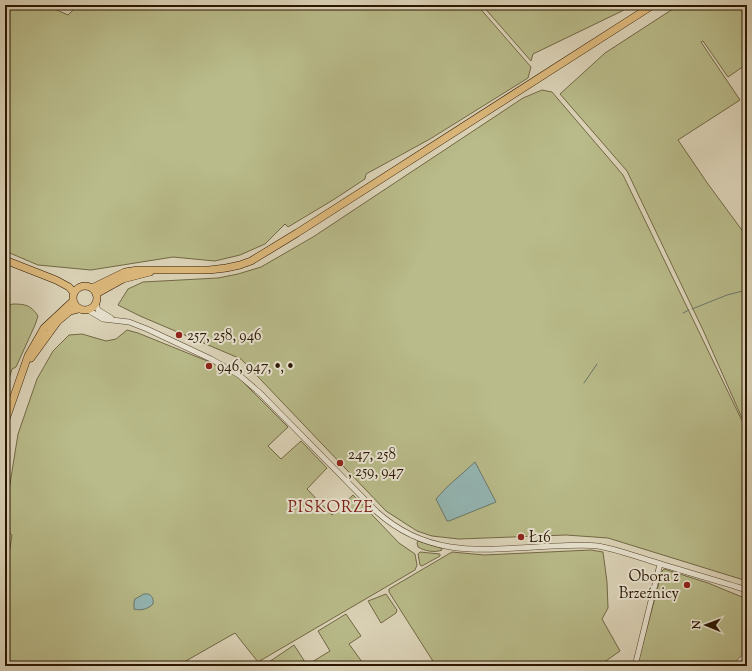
<svg xmlns="http://www.w3.org/2000/svg" width="752" height="671" viewBox="0 0 752 671" font-family="'Sorts Mill Goudy',serif">
<style>
.green{fill:#b9bb8a;stroke:#726845}
.water{fill:#94b8b6;stroke:#6a776d}
.lines{fill:none;stroke-linecap:round;stroke-linejoin:round}
.stream{stroke:#6a776d;stroke-width:1}
.minor-casing{stroke:#57462e;stroke-width:6}
.major-casing{stroke:#2a1600;stroke-width:8}
.minor{stroke:#e9e4d2;stroke-width:5}
.major{stroke:#deba7d;stroke-width:7}
.poi-dot{fill:#8f2418;stroke:#e9e4d2;stroke-width:1.5}
.labels{text-anchor:middle;stroke-width:4;stroke-linejoin:round;paint-order:stroke}
.poi-label{font-size:15px;fill:#2a1600;stroke:#e9e4d2;text-anchor:start}
.neighbourhood-label{font-size:16px;letter-spacing:1px;fill:#7a1f14;stroke:#e9e4d2}
</style>
<rect width="100%" height="100%" fill="#ddd5ba"/>
<filter id="stains"><feTurbulence type="fractalNoise" baseFrequency=".005" numOctaves="4"/><feColorMatrix values="0 0 0 0 .2 0 0 0 0 .09 0 0 0 0 .02 0 0 0 .5 -.17"/></filter>
<radialGradient id="worn" r=".72"><stop offset=".6" stop-color="#630" stop-opacity="0"/><stop offset="1" stop-color="#630" stop-opacity=".3"/></radialGradient>
<!-- green -->
<path class="green" d="M 5,5 L 46,5 L 68,15 L 78,5 L 477,5 L 531,67 L 528,78 L 430,139 L 366,174 L 365,179 L 333,200 L 288,227 L 285,224 L 265,244 L 240,255 L 215,261 L 173,257 L 91,270 L 38,265 L 5,251 Z
M 482,5 L 630,5 L 622,11 L 533,54 L 531,61 Z
M 679,5 L 747,5 L 747,64 L 728,77 L 703,41 L 701,42 L 740,100 L 678,140 L 708,184 L 747,237 L 747,415 L 742,418 L 703,330 L 627,171 L 560,94 L 605,53 Z
M 542,90 L 552,92 L 623,175 L 747,431 L 747,581 L 608,538 L 566,535 L 459,539 L 432,536 L 417,531 L 386,511 L 241,359 L 140,316 L 118,305 L 128,289 L 143,282 L 218,278 L 238,274 L 261,267 L 313,237 L 523,98 Z
M 13,304 C 25,304 31,305 38,316 L 35,325 L 16,367 L 12,369 L 5,393 L 5,306 Z
M 127,330 L 138,333 L 232,371 L 288,427 L 268,446 L 281,459 L 301,441 L 327,468 L 307,489 L 332,515 L 353,495 L 399,543 L 415,554 L 417,565 L 415,570 L 258,662 L 235,633 L 177,666 L 11,666 L 5,640 L 5,579 L 12,535 L 5,530 L 5,515 L 18,434 L 37,379 L 53,351 L 69,335 L 82,334 L 106,341 L 116,339 Z
M 418,541 L 441,548 L 442,550 C 435,553 424,551 418,547 L 417,543 Z
M 591,550 L 603,552 L 607,582 L 608,608 L 602,619 L 620,651 L 603,663 L 596,666 L 436,666 L 389,592 L 389,589 L 452,552 L 484,555 Z
M 420,552 L 440,554 L 440,556 L 422,566 L 420,565 L 418,554 Z
M 664,569 L 708,583 L 747,599 L 747,652 L 733,666 L 637,666 L 662,571 Z
M 386,594 L 397,610 L 396,613 L 381,623 L 368,601 Z
M 346,614 L 361,636 L 349,644 L 365,666 L 260,666 L 266,664 L 294,645 L 307,665 L 330,651 L 318,631 Z"/>
<!-- water -->
<path class="water" d="M 475,462 L 496,502 L 449,521 L 447,521 L 436,499 L 446,488 Z
M 144,594 C 151,593 154,598 153,604 C 148,609 141,611 134,609 L 134,602 L 135,599 Z"/>
<g class="lines">
<!-- stream -->
<path class="stream" d="M 692,309 L 727,295 L 747,290
M 683,313 L 689,310
M 584,383 L 597,364"/>
<defs>
<path id="minor" d="M 96,304 L 98,310 L 111,318
M 88,310 L 103,319 L 129,322 L 147,329 L 211,359 L 239,375 L 260,393 L 377,512 C 431,560 486,549 553,546 C 568,546 583,544 598,546 C 616,549 634,556 651,561 C 683,571 715,580 747,590
M 635,666 L 660,564
M 735,666 L 747,654"/>
<path id="major" d="M 5,260 L 56,280 L 69,287 L 74,293
M73 298a12 12 0 1 1 24 0a12 12 0 1 1-24 0Z
M 92,288 L 125,272 L 138,270 L 209,270 L 226,268 L 240,265 L 251,261 L 297,233 L 653,5
M 96,294 L 123,279 L 150,272
M 31,358 L 58,321 L 70,311 L 78,309
M 5,422 L 28,356 L 44,328 L 73,301"/>
</defs>
<!-- minor casing -->
<use href="#minor" class="minor-casing"/>
<!-- major casing -->
<use href="#major" class="major-casing"/>
<!-- minor -->
<use href="#minor" class="minor"/>
<!-- major -->
<use href="#major" class="major"/>
</g>
<!-- markers -->
<g class="poi-dot">
<circle cx="179" cy="335" r="4"/>
<circle cx="209" cy="366" r="4"/>
<circle cx="340" cy="463" r="4"/>
<circle cx="521" cy="537" r="4"/>
<circle cx="687" cy="585" r="4"/>
</g>
<g class="labels">
<!-- poi labels -->
<g class="poi-label">
<text x="187" y="340">257, 258, 946</text>
<text x="217" y="371">946, 947, •, •</text>
<text x="348" y="459">247, 258<tspan x="348" dy="17">, 259, 947</tspan></text>
<text x="529" y="542">Ł16</text>
<text x="679" y="581" text-anchor="end">Obora z<tspan x="679" dy="17">Brzeźnicy</tspan></text>
</g>
<!-- neighbourhood labels -->
<g class="neighbourhood-label">
<text x="331" y="512">PISKORZE</text>
</g>
</g>
<!-- margin -->
<rect width="752" height="671" fill="none" stroke="#ddd5ba" stroke-width="20"/>
<rect x="6" y="6" width="740" height="659" fill="none" stroke="#2a1600" stroke-width="2"/>
<rect x="10" y="10" width="732" height="651" fill="none" stroke="#2a1600"/>
<!-- north arrow -->
<g transform="translate(706 625) rotate(271)" stroke="#e9e4d2" stroke-width="3" paint-order="stroke">
<path d="M0-3L7 15L0 10L-7 15Z" fill="#2a1600"/>
<text y="-6" font-size="11" font-weight="bold" text-anchor="middle" fill="#2a1600">N</text>
</g>
<rect width="100%" height="100%" filter="url(#stains)"/>
<rect width="100%" height="100%" fill="url(#worn)"/>
</svg>
